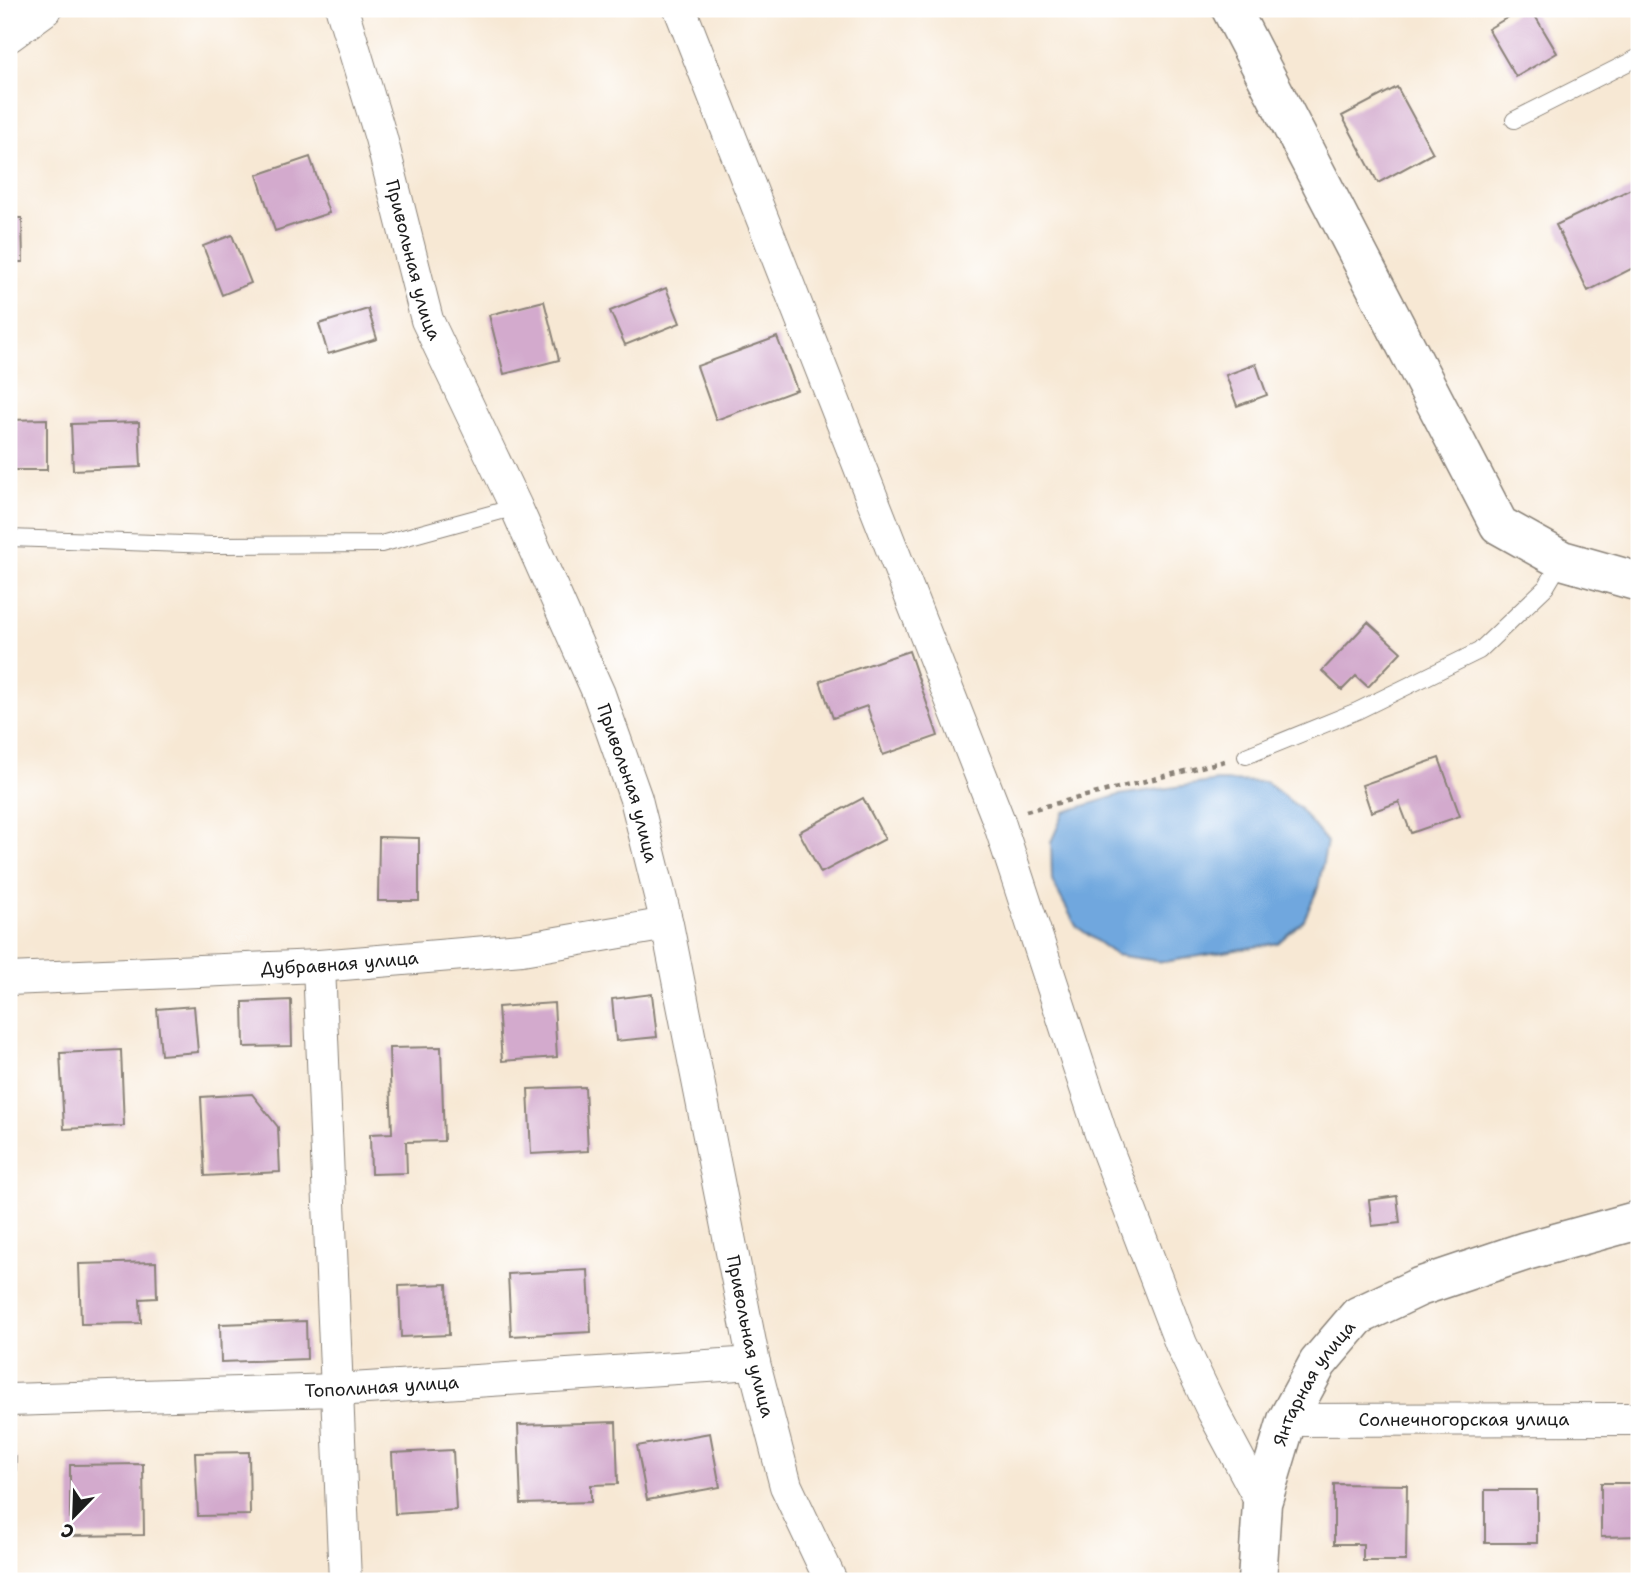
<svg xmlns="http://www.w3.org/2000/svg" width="1648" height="1590" viewBox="0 0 1648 1590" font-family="'Shantell Sans',sans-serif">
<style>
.water{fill:#70a7de;stroke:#46627d;stroke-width:2}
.building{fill:#d3aacd}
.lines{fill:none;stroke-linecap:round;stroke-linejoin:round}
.service-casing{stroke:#8a8278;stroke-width:18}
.minor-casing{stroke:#8a8278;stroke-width:34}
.tertiary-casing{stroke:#8a8278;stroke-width:41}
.path{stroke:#8a8278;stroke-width:4.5;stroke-dasharray:5 5;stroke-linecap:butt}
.service{stroke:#fff;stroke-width:16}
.minor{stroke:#fff;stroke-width:32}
.tertiary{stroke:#fff;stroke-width:38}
.labels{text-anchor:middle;stroke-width:7;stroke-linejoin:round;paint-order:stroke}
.street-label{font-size:18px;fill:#1c1c1c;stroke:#fff}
</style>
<rect width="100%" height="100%" fill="#fff"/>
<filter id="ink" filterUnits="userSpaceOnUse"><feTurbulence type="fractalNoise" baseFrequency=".0143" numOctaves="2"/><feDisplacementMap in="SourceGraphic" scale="14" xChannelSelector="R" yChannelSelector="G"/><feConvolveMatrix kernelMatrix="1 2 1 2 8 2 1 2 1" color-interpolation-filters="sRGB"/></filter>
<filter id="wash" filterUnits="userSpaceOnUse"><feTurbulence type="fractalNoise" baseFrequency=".00686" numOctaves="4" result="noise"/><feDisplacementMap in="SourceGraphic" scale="28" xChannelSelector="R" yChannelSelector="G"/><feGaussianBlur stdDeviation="1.57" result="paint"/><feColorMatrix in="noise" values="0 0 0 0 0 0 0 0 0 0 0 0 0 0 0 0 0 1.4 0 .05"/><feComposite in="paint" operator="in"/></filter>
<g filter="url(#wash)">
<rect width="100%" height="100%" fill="#f7e8d4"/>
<!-- water -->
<path class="water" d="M 1218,781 L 1266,782 L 1299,808 L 1327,842 L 1318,888 L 1304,920 L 1278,943 L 1164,962 L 1116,955 L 1076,926 L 1052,881 L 1051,842 L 1064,812 L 1119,795 Z"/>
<g id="blocks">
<!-- building -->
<path class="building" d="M 1522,9 L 1531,9 L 1557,53 L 1516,77 L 1488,29 Z
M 1397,87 L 1433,153 L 1378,183 L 1342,116 Z
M 310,157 L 329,213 L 275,231 L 257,175 Z
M 1637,186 L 1639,191 L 1639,265 L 1588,291 L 1556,225 Z
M 9,218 L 22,218 L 23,262 L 9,262 Z
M 232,235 L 251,283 L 222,295 L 203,246 Z
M 666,288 L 680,323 L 625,345 L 610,311 Z
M 544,301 L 559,360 L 504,374 L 489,315 Z
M 368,309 L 377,339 L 328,354 L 319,324 Z
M 777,337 L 797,390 L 716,420 L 697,366 Z
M 1256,364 L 1267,395 L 1237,406 L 1226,375 Z
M 47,419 L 47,470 L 9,470 L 9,420 Z
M 139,422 L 141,467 L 73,470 L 71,424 Z
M 1368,622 L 1401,652 L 1368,687 L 1356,676 L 1342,690 L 1322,671 Z
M 909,651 L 938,736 L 883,755 L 867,706 L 833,718 L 820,681 Z
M 1439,758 L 1460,816 L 1411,833 L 1399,802 L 1371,812 L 1362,785 Z
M 863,798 L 885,839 L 821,873 L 799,832 Z
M 379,837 L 419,838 L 419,901 L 378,901 Z
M 652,994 L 657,1037 L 616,1041 L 612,999 Z
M 291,1000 L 292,1046 L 244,1047 L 243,1002 Z
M 554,1003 L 557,1057 L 502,1061 L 498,1007 Z
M 194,1006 L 198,1052 L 161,1055 L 157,1009 Z
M 441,1047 L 444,1141 L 406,1142 L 407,1173 L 371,1174 L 370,1134 L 392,1133 L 389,1048 Z
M 121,1050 L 124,1126 L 64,1129 L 60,1053 Z
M 585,1087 L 588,1151 L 531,1154 L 528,1089 Z
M 252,1094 L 278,1127 L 280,1172 L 205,1176 L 201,1097 Z
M 1397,1196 L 1400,1223 L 1372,1226 L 1369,1200 Z
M 156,1262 L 157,1298 L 140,1299 L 141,1323 L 81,1324 L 79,1264 Z
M 588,1270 L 591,1332 L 511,1336 L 508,1274 Z
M 447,1284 L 449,1335 L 401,1337 L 399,1286 Z
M 306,1321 L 307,1359 L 221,1362 L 220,1324 Z
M 616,1422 L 618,1484 L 591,1485 L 591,1502 L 521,1504 L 518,1425 Z
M 710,1433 L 720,1487 L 647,1500 L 637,1446 Z
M 453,1450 L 456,1510 L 395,1514 L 392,1453 Z
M 249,1452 L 250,1515 L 198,1516 L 195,1453 Z
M 9,1457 L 16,1457 L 15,1516 L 9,1516 Z
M 143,1464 L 144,1535 L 70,1536 L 70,1465 Z
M 1601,1483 L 1639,1483 L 1639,1536 L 1601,1537 Z
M 1334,1484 L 1407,1485 L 1406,1561 L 1363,1561 L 1363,1544 L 1334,1544 Z
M 1485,1490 L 1537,1490 L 1537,1543 L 1485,1543 Z"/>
</g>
</g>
<g filter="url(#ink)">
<use href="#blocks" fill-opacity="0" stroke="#8a8278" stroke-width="2"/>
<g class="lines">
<defs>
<path id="service" d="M 1514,120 L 1639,57
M 9,538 L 213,545 L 381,544 L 516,507
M 1246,756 L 1357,711 L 1479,651 L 1546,587 L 1562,560"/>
<g id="minor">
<path id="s1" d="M 342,9 L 381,138 L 427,320 L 516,507 L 599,694 L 636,799 L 667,924 L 754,1363 L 786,1486 L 831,1581"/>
<path d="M 680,9 L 998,819 L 1100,1131 L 1181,1344 L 1213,1411 L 1262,1503"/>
<path d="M 9,36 L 46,9"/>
<path d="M 319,966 L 345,1581"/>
<path id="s2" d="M 9,979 L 319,966 L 522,949 L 667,924"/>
<path id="s3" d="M 9,1400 L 336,1390 L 754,1363"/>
<path id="s4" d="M 1287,1420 L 1639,1419"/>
</g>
<g id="tertiary">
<path d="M 1231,9 L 1499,525 L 1562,560 L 1639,582"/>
<path id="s5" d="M 1257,1581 L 1262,1503 L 1287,1420 L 1318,1363 L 1358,1316 L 1419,1287 L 1526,1251 L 1639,1220"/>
</g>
</defs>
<!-- service casing -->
<use href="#service" class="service-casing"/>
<!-- minor casing -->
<use href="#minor" class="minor-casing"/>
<!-- tertiary casing -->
<use href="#tertiary" class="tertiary-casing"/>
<!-- path -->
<path class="path" d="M 1026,811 L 1225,761"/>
<!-- service -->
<use href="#service" class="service"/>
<!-- minor -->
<use href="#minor" class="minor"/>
<!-- tertiary -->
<use href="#tertiary" class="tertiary"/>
</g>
</g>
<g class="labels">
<!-- street labels -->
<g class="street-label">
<text dy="6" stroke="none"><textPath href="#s1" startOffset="261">Привольная улица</textPath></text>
<text dy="6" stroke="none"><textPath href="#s1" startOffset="828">Привольная улица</textPath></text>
<text dy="6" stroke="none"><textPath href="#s2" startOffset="331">Дубравная улица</textPath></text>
<text dy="6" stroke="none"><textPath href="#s1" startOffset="1395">Привольная улица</textPath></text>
<text dy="6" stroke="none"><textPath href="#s5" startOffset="210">Янтарная улица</textPath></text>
<text dy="6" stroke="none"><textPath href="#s3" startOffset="373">Тополиная улица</textPath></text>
<text dy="6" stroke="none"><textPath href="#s4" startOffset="177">Солнечногорская улица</textPath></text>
</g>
</g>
<!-- margin -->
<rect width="1648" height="1590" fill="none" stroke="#fff" stroke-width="35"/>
<!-- north arrow -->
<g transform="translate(74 1516) rotate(203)" stroke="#ffffff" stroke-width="5" paint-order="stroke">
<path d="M0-5L12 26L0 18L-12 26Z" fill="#1c1c1c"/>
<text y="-10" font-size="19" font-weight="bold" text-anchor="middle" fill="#1c1c1c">С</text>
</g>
</svg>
